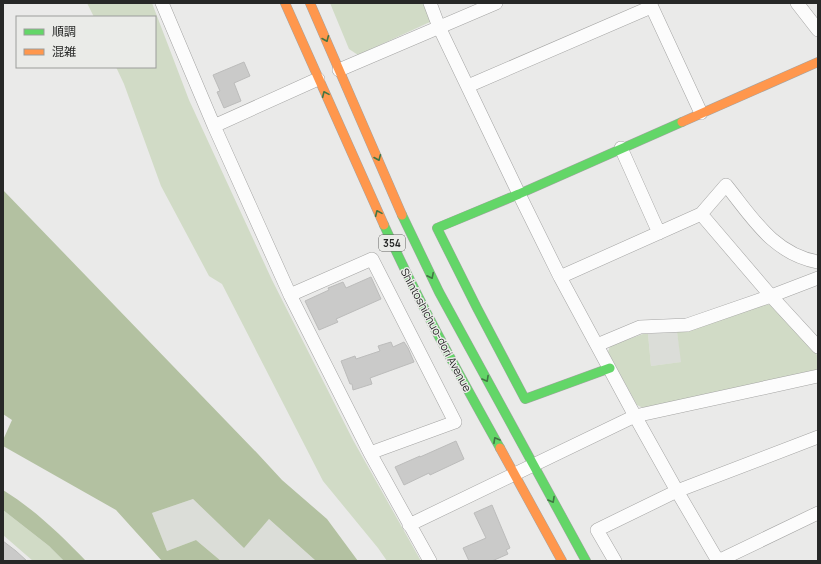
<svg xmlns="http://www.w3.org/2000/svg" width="821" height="564" viewBox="0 0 821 564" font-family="Manrope,'Noto Sans JP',sans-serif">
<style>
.built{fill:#dbddd8}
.green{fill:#d1dbc6}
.water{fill:#b3c1a1}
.building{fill:#cacac9;stroke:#bcbcbb}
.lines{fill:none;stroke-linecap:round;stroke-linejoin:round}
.street-casing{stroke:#a4a4a3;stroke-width:14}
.fast-casing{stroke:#a4a4a3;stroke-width:10}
.slow-casing{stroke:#a4a4a3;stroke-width:10}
.street{stroke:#fcfcfc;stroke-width:13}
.fast{stroke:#63d668;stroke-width:9}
.slow{stroke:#ff974d;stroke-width:9}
.oneway{stroke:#427644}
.labels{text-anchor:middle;stroke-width:3;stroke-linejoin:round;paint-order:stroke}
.shield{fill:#eaebe8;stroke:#626261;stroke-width:1}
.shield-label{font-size:10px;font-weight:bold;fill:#272827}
.street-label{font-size:11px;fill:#272827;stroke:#eaebe8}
</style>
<rect width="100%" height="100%" fill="#eaeae9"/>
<!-- built -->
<path class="built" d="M 677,332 L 682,362 L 651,366 L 648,334 Z
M 193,499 L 244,547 L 269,519 L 316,561 L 221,561 L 196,540 L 167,551 L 152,513 Z"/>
<!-- green -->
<path class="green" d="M 87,3 L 152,3 L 189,100 L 272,280 L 353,440 L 421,561 L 387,561 L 378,548 L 323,481 L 222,284 L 209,276 L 161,186 L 124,84 L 116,67 L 155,67 L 155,17 L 94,17 Z
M 330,3 L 427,3 L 433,17 L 430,22 L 358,55 L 349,49 Z
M 765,304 L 772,305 L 818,356 L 818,370 L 643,408 L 637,405 L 608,352 L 610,346 L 643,334 L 648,334 L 651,366 L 681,362 L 677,332 L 694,329 Z
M 3,510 L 49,546 L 64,561 L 33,561 L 3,535 Z"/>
<!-- water -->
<path class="water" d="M 3,190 L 258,454 L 282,480 L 327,519 L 358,561 L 316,561 L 269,519 L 244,548 L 193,499 L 152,513 L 167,551 L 196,540 L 221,561 L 162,561 L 116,510 L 3,446 L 3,440 L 12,420 L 3,414 Z
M 3,490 C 34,509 61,535 86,561 L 64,561 L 49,546 L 3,510 Z"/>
<!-- building -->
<path class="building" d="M 244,62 L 250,76 L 234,83 L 241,101 L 224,108 L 217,92 L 220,91 L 213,75 Z
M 371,277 L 381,299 L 336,319 L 338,322 L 319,330 L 305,301 L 329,290 L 328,288 L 343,282 L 346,288 Z
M 391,342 L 393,347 L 404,342 L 408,348 L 414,362 L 370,378 L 372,384 L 353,390 L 352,384 L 350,384 L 341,361 L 355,356 L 356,359 L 380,351 L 378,346 Z
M 456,441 L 464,459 L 430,475 L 429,473 L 404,485 L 395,467 L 420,456 L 420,457 Z
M 492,505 L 510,548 L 506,550 L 508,554 L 492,561 L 469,561 L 463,548 L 486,538 L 474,513 Z
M 3,541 L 16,551 L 27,561 L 3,561 Z"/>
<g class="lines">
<defs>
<path id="street" d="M 162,3 L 214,126 L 290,295 L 370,453 L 430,561
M 430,3 L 439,27 L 519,194 L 560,277 L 635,416 L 818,376
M 650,3 L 701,113
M 797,3 L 818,30
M 339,70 L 496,3
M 468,86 L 651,7
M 214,126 L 318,79
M 621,148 L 659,233
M 701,214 L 771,296 L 818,278
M 560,277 L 701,214 L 726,185 C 752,217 773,254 818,262
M 290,295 L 372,259 L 455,422 L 370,453
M 597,345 L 640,327 L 687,325 L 771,296 L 818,347
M 409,525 L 635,416 L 677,491 L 718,561
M 615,561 L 597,530 L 677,491 L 818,437
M 718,561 L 818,513"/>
<path id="fast" d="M 402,215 L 439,292 L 586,561
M 384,225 C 418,301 459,374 500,448
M 610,368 L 525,399 L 477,308 L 437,228 L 519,194 L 682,122"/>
<path id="slow" d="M 285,3 L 384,225
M 310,3 L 402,215
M 682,122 L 818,62
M 500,448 L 562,561"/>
</defs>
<!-- street casing -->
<use href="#street" class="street-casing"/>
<!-- fast casing -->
<use href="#fast" class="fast-casing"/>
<!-- slow casing -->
<use href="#slow" class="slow-casing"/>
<!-- street -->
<use href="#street" class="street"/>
<!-- fast -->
<use href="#fast" class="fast"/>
<!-- slow -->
<use href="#slow" class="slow"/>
</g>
<!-- one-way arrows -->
<defs><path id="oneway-chevron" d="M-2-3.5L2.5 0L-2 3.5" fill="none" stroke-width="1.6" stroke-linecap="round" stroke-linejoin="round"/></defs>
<g class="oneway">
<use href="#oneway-chevron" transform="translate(326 39) rotate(67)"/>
<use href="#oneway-chevron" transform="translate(325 94) rotate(-114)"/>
<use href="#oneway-chevron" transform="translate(378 158) rotate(67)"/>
<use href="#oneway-chevron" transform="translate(378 213) rotate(-114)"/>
<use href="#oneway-chevron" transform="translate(431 276) rotate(64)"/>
<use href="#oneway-chevron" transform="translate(486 379) rotate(61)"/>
<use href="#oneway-chevron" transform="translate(496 440) rotate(-119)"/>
<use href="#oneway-chevron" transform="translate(552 500) rotate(61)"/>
</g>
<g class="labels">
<!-- shield labels -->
<rect class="shield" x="379" y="235" width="26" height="16" rx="3"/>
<g class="shield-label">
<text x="392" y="247">354</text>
</g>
<!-- street labels -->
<g class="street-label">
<text transform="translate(436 330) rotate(62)" y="4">Shintoshichuo-dori Avenue</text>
</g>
</g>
<!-- border -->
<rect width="821" height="564" fill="none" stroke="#272827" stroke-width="8"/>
<!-- legend -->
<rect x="16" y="16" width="140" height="52" fill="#eaebe8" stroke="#9c9d9b"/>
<rect x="24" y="29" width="20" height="6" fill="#63d668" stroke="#9c9d9b"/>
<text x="52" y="36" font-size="12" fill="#272827">順調</text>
<rect x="24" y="49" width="20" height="6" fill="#ff974d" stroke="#9c9d9b"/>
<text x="52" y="56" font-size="12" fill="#272827">混雑</text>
</svg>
